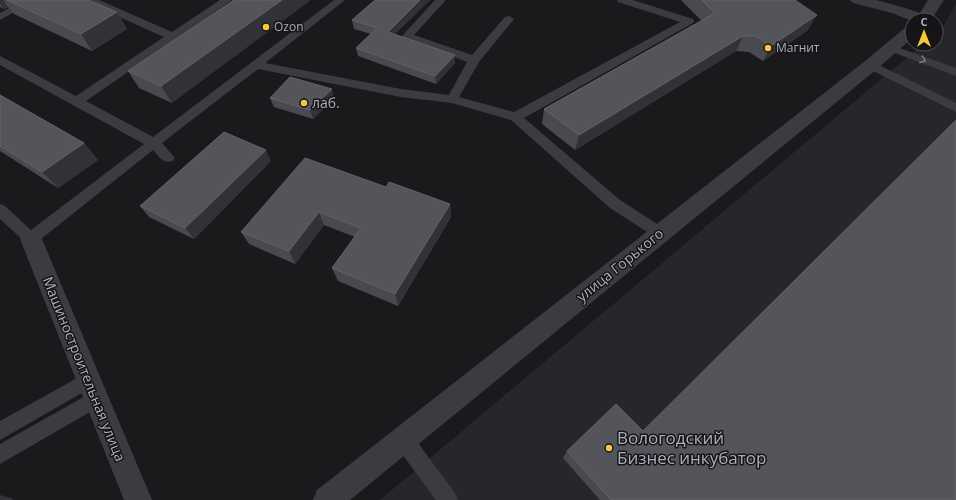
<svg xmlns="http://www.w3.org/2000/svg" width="956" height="500" viewBox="0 0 956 500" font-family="'Open Sans',sans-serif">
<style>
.built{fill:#27262a}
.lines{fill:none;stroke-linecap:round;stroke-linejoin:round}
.service{fill:#3b3c42;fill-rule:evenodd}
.minor{fill:#3b3c42;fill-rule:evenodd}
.wall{fill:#494a4f}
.shaded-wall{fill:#323236}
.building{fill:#54555b;stroke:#62636a}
.oneway{stroke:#7a7c85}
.poi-dot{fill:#f6c839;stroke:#151518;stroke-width:1.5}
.labels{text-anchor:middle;stroke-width:3;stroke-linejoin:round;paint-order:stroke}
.far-poi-label{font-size:12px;fill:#adb0bc;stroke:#151518;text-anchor:start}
.poi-label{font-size:14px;fill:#adb0bc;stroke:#151518;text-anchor:start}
.street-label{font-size:14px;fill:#adb0bc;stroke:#151518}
.near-poi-label{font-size:17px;fill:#adb0bc;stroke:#151518;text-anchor:start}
</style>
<rect width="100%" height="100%" fill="#1a1a1d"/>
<!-- built -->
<path class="built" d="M 956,4 L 956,500 L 380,500 L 923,44 L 936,44 L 936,33 L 942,28 Z"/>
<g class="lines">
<!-- service -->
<path class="service" d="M 23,0 L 36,0 L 0,20 L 0,13 Z
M 85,0 L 99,0 L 172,32 L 220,0 L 232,0 L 86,101 L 153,137 L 334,0 L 345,0 L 265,63 L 401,89 L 449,95 L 467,62 L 403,38 L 402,36 L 435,0 L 446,0 L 414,35 L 472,55 L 505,17 L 509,16 L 514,19 L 479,62 L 459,97 L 514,112 L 680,22 L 618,2 L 617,0 L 633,0 L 693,19 L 694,21 L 693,23 L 524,118 L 620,200 L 665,229 L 667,233 L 665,237 L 660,239 L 655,237 L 610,208 L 511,120 L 452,103 L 401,97 L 258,69 L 162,143 L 175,158 L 173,161 C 163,164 159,157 153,150 L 36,243 L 31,245 L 26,243 L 0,219 L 0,204 L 5,206 L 31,230 L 144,144 L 0,65 L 0,56 L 76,96 L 164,37 L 86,2 Z
M 891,45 L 956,68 L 956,76 L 887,50 L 885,48 L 887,46 Z
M 871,61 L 956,103 L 956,112 L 867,68 L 865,65 L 867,62 Z
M 88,372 L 94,374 L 97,380 L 94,386 L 0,440 L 0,421 Z
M 96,390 L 102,393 L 105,399 L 102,405 L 0,464 L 0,444 Z
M 403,430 L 410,432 L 455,493 L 458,500 L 436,500 L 396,446 L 394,439 L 396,432 Z"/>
<!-- minor -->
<path class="minor" d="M 850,0 L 876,0 L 902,7 L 920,13 L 928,0 L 944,0 L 931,20 L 912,21 L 892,13 L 853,3 Z
M 912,25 L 912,38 L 877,69 L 350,500 L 313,500 L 317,490 L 865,61 L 906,27 Z
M 31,230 L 39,233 L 42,239 L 152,500 L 124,500 L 20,239 L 23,233 Z"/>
</g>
<!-- wall -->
<path class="wall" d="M 0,0 L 88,0 L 117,12 L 127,29 L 92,51 L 14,14 L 8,7 L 4,9 L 0,7 Z
M 234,0 L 172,103 L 139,88 L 128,71 Z
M 375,0 L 430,0 L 395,34 L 455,63 L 436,84 L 358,56 L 356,48 L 371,34 L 354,29 L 352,20 Z
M 681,0 L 795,0 L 808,30 L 763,61 L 749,52 L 736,51 L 575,150 L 542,124 L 544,109 L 702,21 Z
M 0,95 L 84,143 L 98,160 L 58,188 L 0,151 Z
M 270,98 L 334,98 L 313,119 L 274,107 Z
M 271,161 L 194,239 L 149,217 L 140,206 Z
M 386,187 L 450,204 L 451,217 L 398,306 L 338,281 L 332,268 L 355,237 L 324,225 L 295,264 L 249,244 L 241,232 Z
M 643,431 L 956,500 L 600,500 L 563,458 L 567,451 Z"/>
<!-- shaded-wall -->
<path class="shaded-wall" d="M 0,0 L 3,0 L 8,7 L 4,9 L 0,4 Z
M 282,0 L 311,0 L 172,103 L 161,86 Z
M 420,0 L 430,0 L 389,40 L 388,32 Z
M 117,12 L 127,29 L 92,51 L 81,34 Z
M 817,15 L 808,30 L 763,61 L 771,46 Z
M 743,36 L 736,51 L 575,150 L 579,135 Z
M 455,55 L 455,63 L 436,84 L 435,76 Z
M 332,89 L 334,98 L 313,119 L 310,110 Z
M 84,143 L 98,160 L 58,188 L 42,172 Z
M 266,150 L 271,161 L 194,239 L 185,228 Z
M 450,204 L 451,217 L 398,306 L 395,294 Z
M 319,212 L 324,225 L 295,264 L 289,251 Z
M 0,495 L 12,498 L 13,500 L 0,500 Z"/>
<!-- building -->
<path class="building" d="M 7,0 L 88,0 L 117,12 L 81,34 Z
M 234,0 L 282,0 L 161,86 L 128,71 Z
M 375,0 L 420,0 L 388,32 L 455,55 L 435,76 L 356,48 L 377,28 L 352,20 Z
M 702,0 L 795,0 L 817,15 L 771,46 L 756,36 L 743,36 L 579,135 L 544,109 L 715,13 Z
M 290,77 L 332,89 L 310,110 L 270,98 Z
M 0,95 L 84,143 L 42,172 L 0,146 Z
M 956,120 L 956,500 L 611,500 L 567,451 L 616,404 L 643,431 Z
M 224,132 L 266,150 L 185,228 L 140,206 Z
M 305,158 L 386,187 L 389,182 L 450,204 L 395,294 L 332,268 L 361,228 L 319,212 L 289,251 L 241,232 Z"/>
<!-- one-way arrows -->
<defs><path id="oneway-chevron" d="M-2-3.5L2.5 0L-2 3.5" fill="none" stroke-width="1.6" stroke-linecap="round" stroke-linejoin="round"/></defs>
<use class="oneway" href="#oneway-chevron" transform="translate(923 60) rotate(21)"/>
<!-- markers -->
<g class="poi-dot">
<circle cx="266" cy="27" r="4"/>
<circle cx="768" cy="48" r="4"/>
<circle cx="304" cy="103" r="4"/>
<circle cx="609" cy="448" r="4"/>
</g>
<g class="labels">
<!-- far-poi labels -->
<g class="far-poi-label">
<text x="274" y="31">Ozon</text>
<text x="776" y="52">Магнит</text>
</g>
<!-- poi labels -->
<g class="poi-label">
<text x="312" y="108">лаб.</text>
</g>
<!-- street labels -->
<g class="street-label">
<text transform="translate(620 265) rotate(-39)" y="5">улица Горького</text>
<text transform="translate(84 369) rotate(68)" y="5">Машиностроительная улица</text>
</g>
<!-- near-poi labels -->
<g class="near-poi-label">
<text x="617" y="444">Вологодский<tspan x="617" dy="20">Бизнес инкубатор</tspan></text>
</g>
</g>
<!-- north arrow -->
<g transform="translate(924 32)"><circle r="19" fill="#151518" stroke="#52535a"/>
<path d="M0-3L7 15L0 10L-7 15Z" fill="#f6c839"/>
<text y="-6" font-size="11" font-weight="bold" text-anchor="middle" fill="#adb0bc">С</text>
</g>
</svg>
